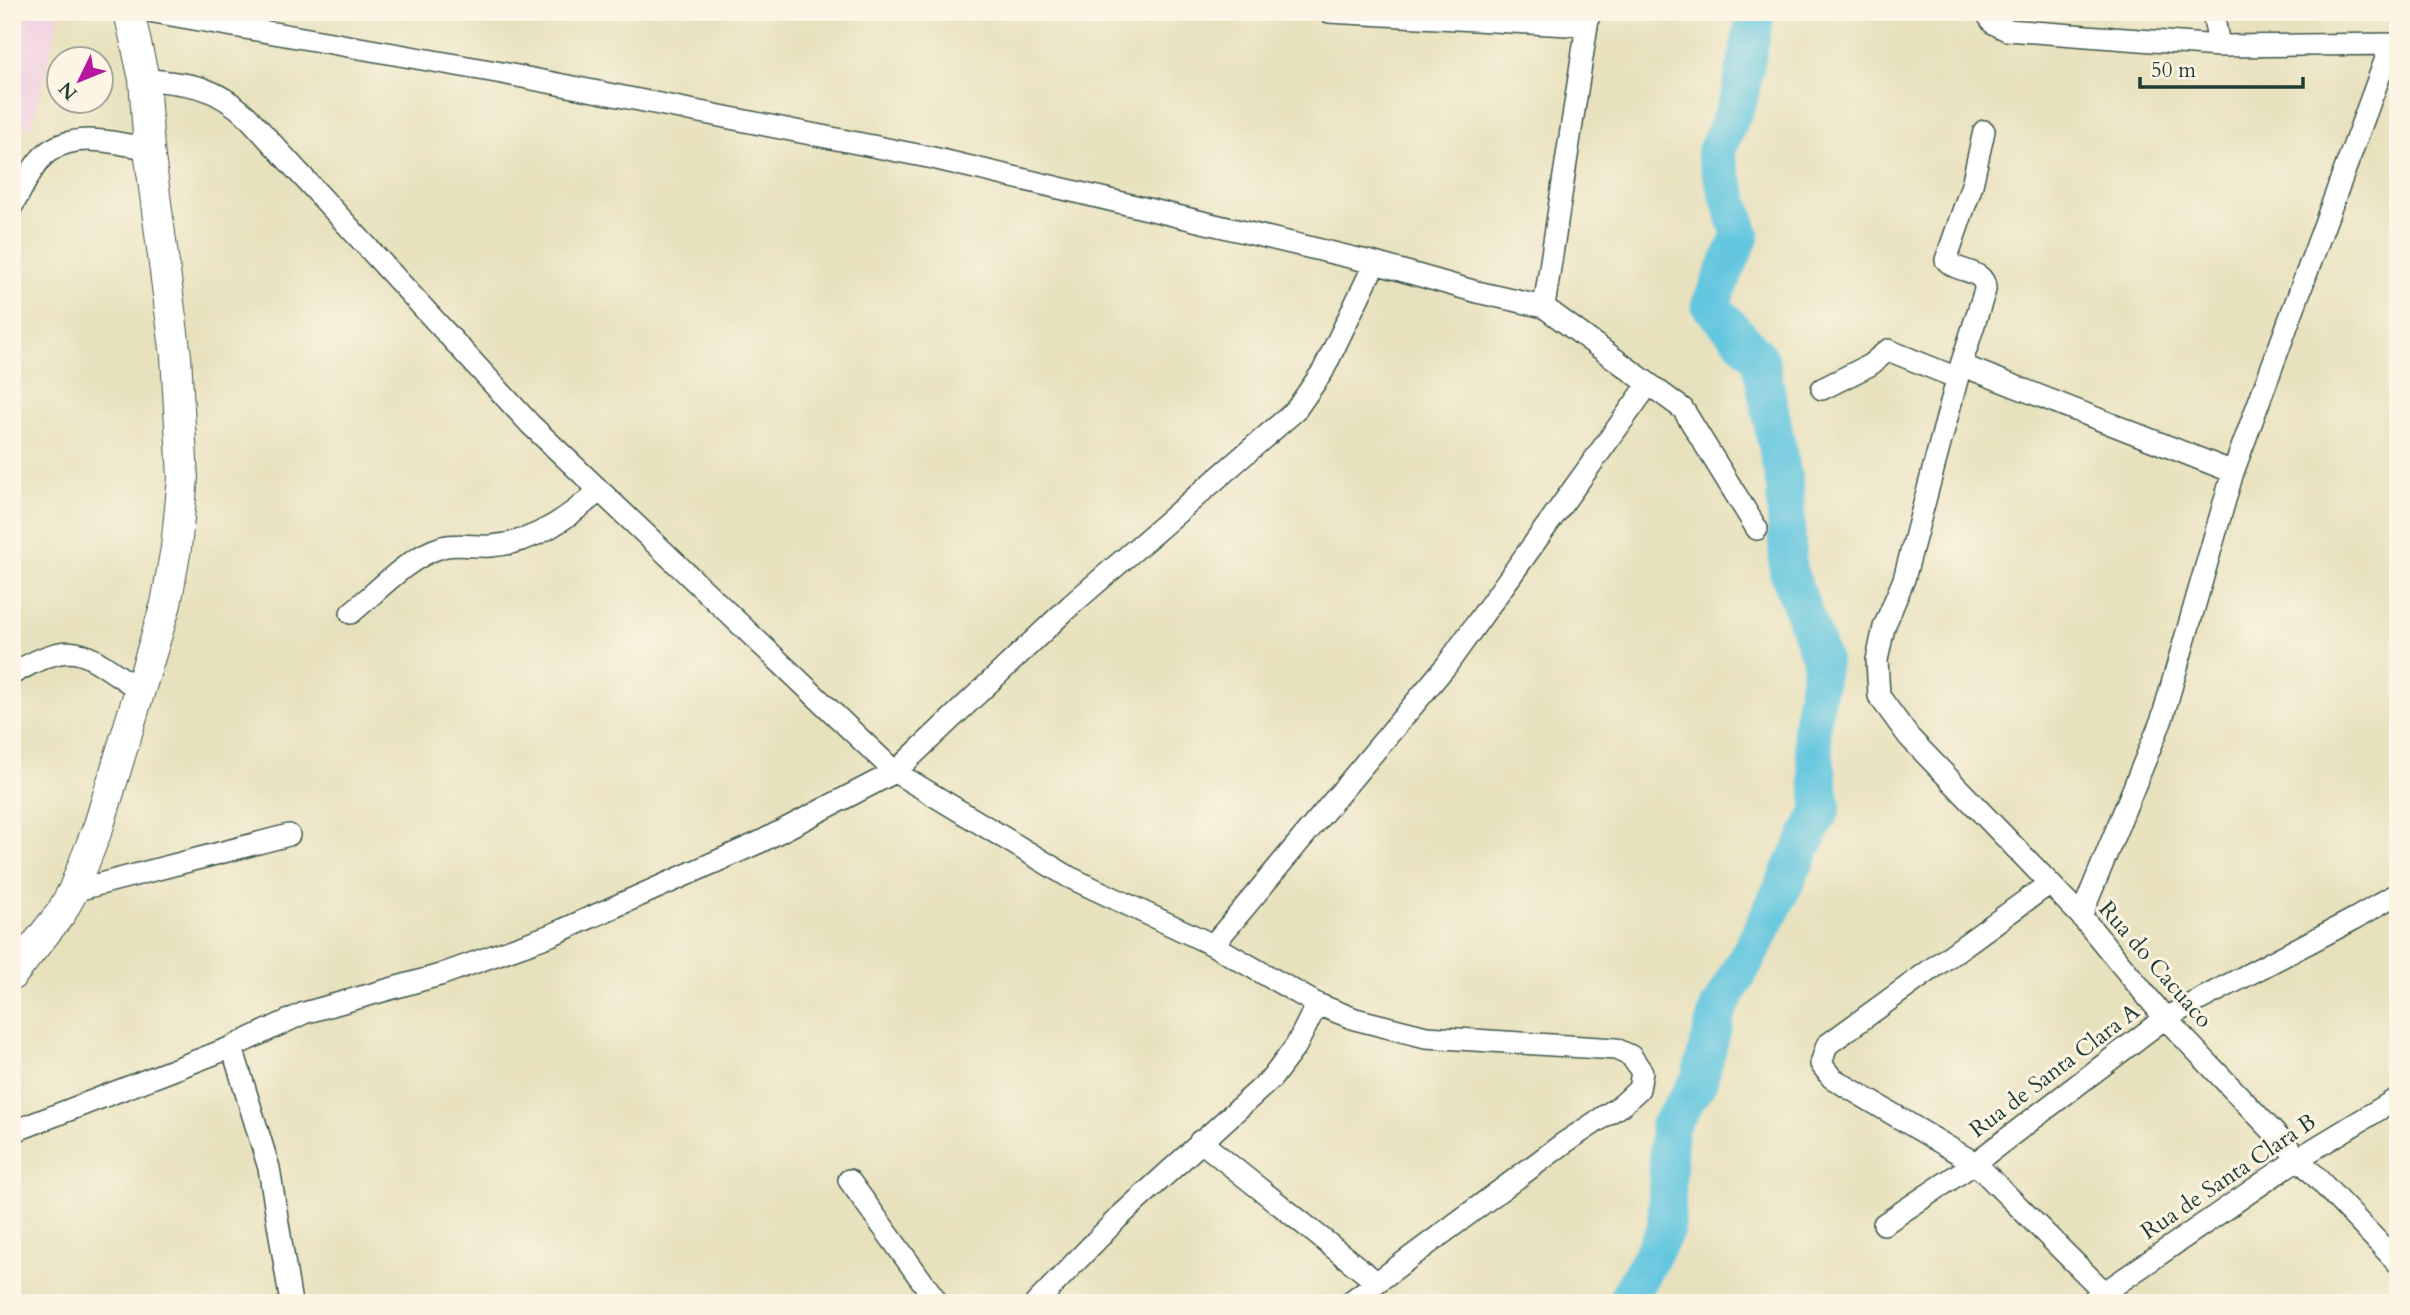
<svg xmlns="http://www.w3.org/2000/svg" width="2410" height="1315" viewBox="0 0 2410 1315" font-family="Cardo,serif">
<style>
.built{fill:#f1d0e3}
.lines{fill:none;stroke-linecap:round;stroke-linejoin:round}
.river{stroke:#62c6df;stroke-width:38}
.street-casing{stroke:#3d5649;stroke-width:24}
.secondary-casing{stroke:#3d5649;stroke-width:32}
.street{stroke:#fff;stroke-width:21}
.secondary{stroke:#fff;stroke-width:30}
.labels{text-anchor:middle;stroke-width:6;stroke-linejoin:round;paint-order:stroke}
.street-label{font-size:23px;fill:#1f3d34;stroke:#fcf5e5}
</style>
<rect width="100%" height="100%" fill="#fcf5e5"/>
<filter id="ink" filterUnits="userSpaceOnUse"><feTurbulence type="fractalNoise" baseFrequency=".0143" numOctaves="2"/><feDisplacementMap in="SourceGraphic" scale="14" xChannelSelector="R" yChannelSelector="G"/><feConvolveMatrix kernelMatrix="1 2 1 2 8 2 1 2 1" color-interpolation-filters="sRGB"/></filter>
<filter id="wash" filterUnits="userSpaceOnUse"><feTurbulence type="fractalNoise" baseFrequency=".00686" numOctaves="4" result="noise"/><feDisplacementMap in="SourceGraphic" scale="28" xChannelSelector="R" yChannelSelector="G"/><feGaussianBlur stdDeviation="1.57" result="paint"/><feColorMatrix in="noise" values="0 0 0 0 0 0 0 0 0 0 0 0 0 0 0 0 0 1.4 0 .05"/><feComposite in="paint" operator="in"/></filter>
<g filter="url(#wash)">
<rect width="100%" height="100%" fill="#e8e1bd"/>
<!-- built -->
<path class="built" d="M 12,12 L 60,12 L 32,126 L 12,122 Z"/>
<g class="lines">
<!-- river -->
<path class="river" d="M 1625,1303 L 1666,1229 L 1669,1126 L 1699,1081 L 1718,1009 L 1753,947 L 1822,808 L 1811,729 L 1822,661 L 1788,571 L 1785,487 L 1760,359 L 1710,305 L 1741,235 L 1715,154 L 1739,99 L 1756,12"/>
</g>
</g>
<g filter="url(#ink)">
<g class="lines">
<defs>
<path id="street" d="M 154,12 L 502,73 L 933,158 L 1375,263 L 1477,292 L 1544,307 L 1683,409 L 1757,529
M 1329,12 L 1587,26
M 1986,12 L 1993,23 L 2007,30 L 2219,46 L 2398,44
M 2213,12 L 2219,46
M 144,79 C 190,85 210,83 247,116 L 530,424 L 895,772 L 1069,877 L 1213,945 L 1317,1004 L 1355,1019 L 1426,1037 L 1616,1049 L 1631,1056 L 1642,1072 L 1639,1089 L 1623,1104 L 1564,1143 L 1349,1303
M 1984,131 L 1972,185 L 1946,260 C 1958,274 1986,268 1985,290 L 1961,365 L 1904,579 L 1884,627 L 1877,660 L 1879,696 L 1909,737 L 2081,916 L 2165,1018 L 2398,1263
M 12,206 C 22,190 33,163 48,152 C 77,131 118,143 149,149
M 1544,307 L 1589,12
M 1961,365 L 2233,472
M 1822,389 L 1870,365 L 1888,350 L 1957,378
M 351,613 C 378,591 408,557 442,547 C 457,543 475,547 491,546 C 534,543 568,518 599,491
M 12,674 C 78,636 81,652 140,690
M 2050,883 L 1827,1045 L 1821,1064 L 1832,1078 L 1975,1163 L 2104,1292
M 73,891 L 289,835
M 2081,916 L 2162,719 L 2233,472 L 2391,45
M 1213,945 L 1446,666 L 1648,385
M 232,1047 L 269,1168 L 291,1303
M 12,1132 L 232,1047 L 304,1013 L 440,975 L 551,935 L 760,842 L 895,772 L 1071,605 L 1295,411 L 1323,371 L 1375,263
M 1200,1141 L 1375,1281
M 849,1180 L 938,1303
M 1884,1224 L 1975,1163 L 2165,1018 L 2356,918 L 2398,893
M 1036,1303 L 1118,1218 L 1272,1078 L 1296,1046 L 1317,1004
M 2089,1303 L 2299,1158 L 2398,1098"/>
<path id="secondary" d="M 12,975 L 61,913 L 73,891 L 99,825 L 166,604 L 176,548 L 183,478 L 176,356 L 149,149 L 144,79 L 129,12"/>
</defs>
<!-- street casing -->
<use href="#street" class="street-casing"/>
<!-- secondary casing -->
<use href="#secondary" class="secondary-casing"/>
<!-- street -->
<use href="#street" class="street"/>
<!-- secondary -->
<use href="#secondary" class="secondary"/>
</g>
</g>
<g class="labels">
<!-- street labels -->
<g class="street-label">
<text transform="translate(2156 964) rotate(49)" y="8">Rua do Cacuaco</text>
<text transform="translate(2054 1070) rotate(-37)" y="8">Rua de Santa Clara A</text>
<text transform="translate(2228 1176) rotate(-34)" y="8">Rua de Santa Clara B</text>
</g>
</g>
<!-- margin -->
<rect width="2410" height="1315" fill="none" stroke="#fcf5e5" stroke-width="42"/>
<!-- north arrow -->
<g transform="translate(80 80) rotate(227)"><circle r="33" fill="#fcf5e5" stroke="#a4ab9e" stroke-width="2"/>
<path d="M0-5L12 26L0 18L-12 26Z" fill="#b5179e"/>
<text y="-10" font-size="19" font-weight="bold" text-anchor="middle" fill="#1f3d34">N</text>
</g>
<!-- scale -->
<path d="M2140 77v10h163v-10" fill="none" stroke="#1f3d34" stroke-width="3.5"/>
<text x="2151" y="77" font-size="21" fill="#1f3d34" stroke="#fcf5e5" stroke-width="5" paint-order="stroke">50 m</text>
</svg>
